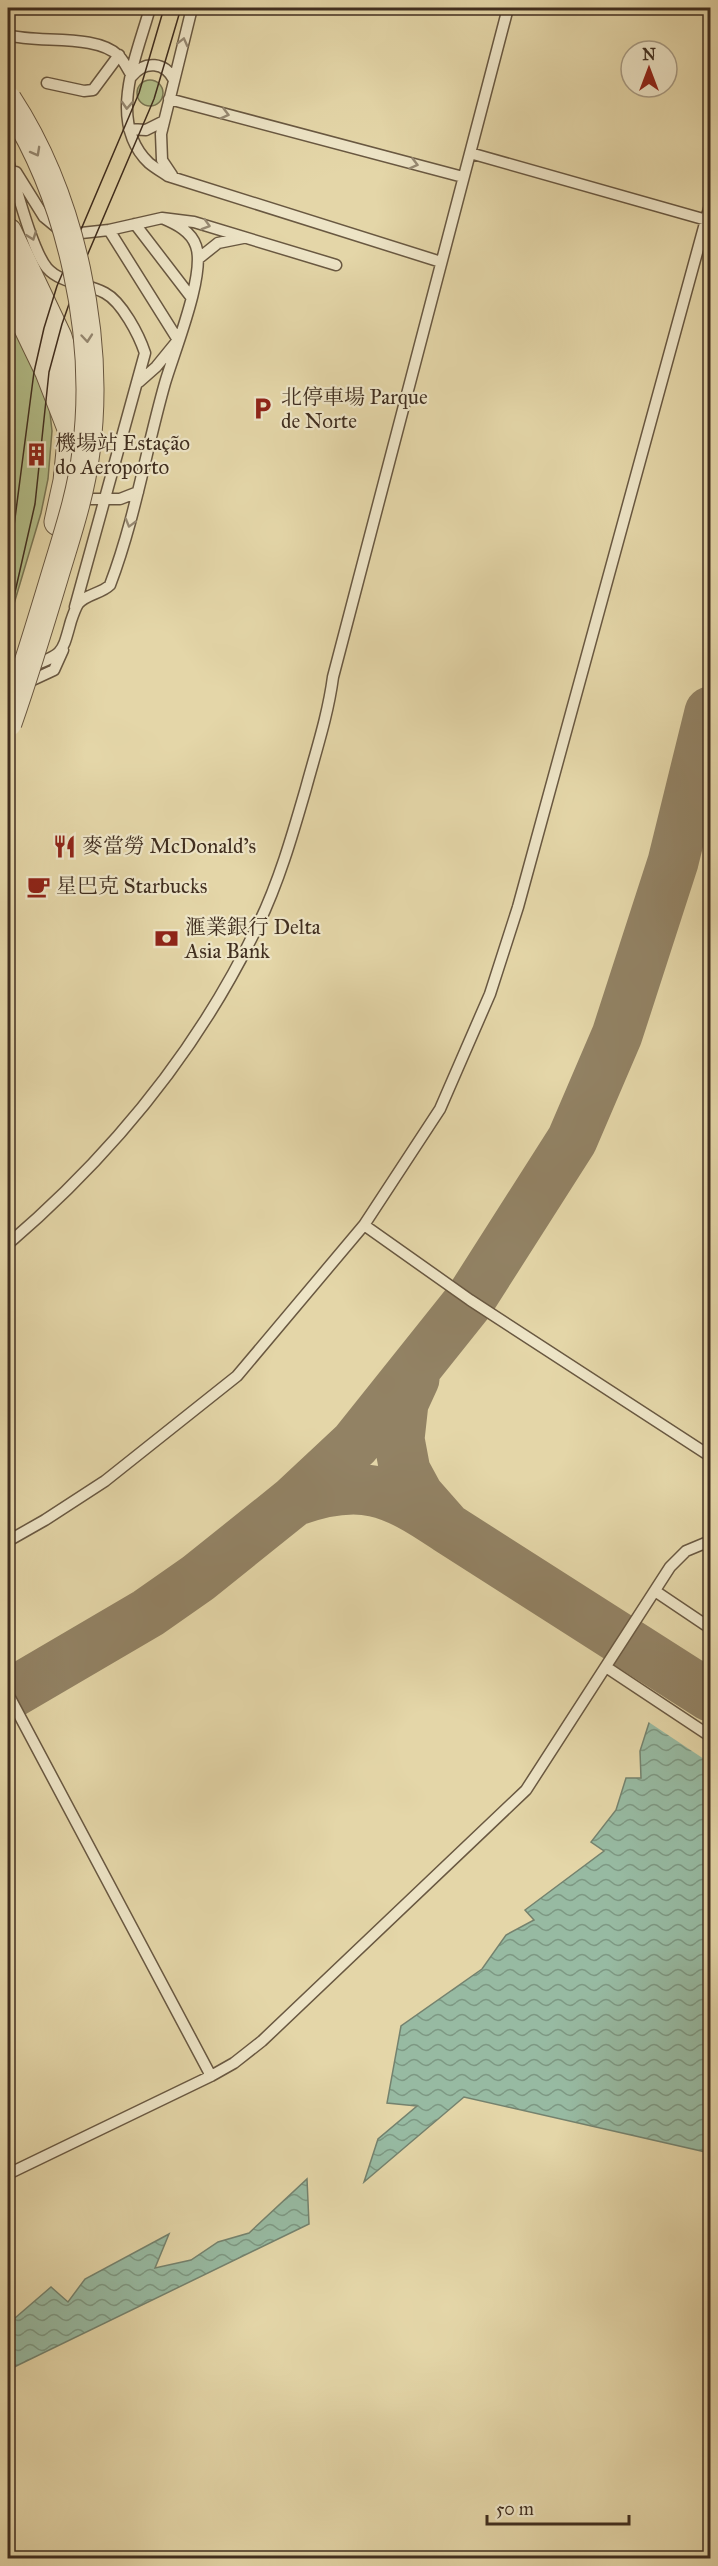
<svg xmlns="http://www.w3.org/2000/svg" width="718" height="2566" viewBox="0 0 718 2566" font-family="'IM FELL Great Primer','Noto Serif SC',serif">
<style>
.green{fill:#b3be89;stroke:#7a7654;stroke-width:1.5}
.water{fill:url(#water-waves);stroke:#74826e;stroke-width:1.5}
.pier{fill:#e4d6a8}
.lines{fill:none;stroke-linecap:round;stroke-linejoin:round}
.taxiway{stroke:#928264;stroke-width:51}
.service-casing{stroke:#695841;stroke-width:13}
.tertiary-casing{stroke:#695841;stroke-width:29}
.service{stroke:#ede4c6;stroke-width:10}
.tertiary{stroke:#ede4c6;stroke-width:27}
.tram{stroke:#402e1f;stroke-width:1.5}
.tertiary-bridge-casing{stroke:#695841;stroke-width:29;stroke-linecap:butt}
.tertiary-bridge{stroke:#ede4c6;stroke-width:27}
.oneway{stroke:#968972}
.labels{text-anchor:middle;stroke-width:4.5;stroke-linejoin:round;paint-order:stroke}
.poi-label{font-size:21px;fill:#402e1f;stroke:#ede4c6;text-anchor:start}
</style>
<defs>
<pattern id="water-waves" width="16" height="10" patternUnits="userSpaceOnUse" patternTransform="scale(1.5)"><rect width="16" height="10" fill="#97baa2"/><path d="M0 5q4-4 8 0t8 0" fill="none" stroke="#7d9883"/></pattern>
</defs>
<rect width="100%" height="100%" fill="#e4d6a8"/>
<filter id="stains"><feTurbulence type="fractalNoise" baseFrequency=".00333" numOctaves="4"/><feColorMatrix values="0 0 0 0 .2 0 0 0 0 .09 0 0 0 0 .02 0 0 0 .5 -.17"/></filter>
<radialGradient id="worn" r=".72"><stop offset=".6" stop-color="#630" stop-opacity="0"/><stop offset="1" stop-color="#630" stop-opacity=".3"/></radialGradient>
<!-- green -->
<path class="green" d="M137 93a13 13 0 1 1 26 0a13 13 0 1 1-26 0Z
M 8,312 L 49,404 L 52,431 L 48,479 L 41,513 L 8,624 Z"/>
<!-- water -->
<path class="water" d="M 710,1657 L 710,2153 L 464,2097 L 364,2182 L 378,2139 L 417,2106 L 387,2103 L 401,2026 L 482,1969 L 506,1935 L 534,1920 L 525,1910 L 604,1851 L 591,1842 L 616,1810 L 626,1778 L 641,1778 L 640,1751 L 649,1723 Z
M 307,2179 L 309,2224 L 8,2370 L 8,2324 L 51,2287 L 68,2302 L 85,2279 L 169,2234 L 155,2268 L 191,2260 L 218,2242 L 249,2233 Z"/>
<!-- pier -->
<path class="pier" d="M 710,1654 L 710,1763 L 647,1721 Z"/>
<g class="lines">
<!-- taxiway -->
<path class="taxiway" d="M 294,1501 C 361,1477 391,1490 447,1528 L 418,1495 L 405,1471 L 399,1439 L 403,1403 L 414,1379
M 447,1528 L 710,1696
M 8,1695 L 148,1613 L 198,1578 L 294,1501 L 355,1444 L 470,1300 L 572,1140 L 617,1035 L 673,862 L 710,712"/>
<defs>
<path id="service" d="M 150,8 C 137,55 106,122 149,163 C 155,168 162,172 168,176 L 441,262
M 8,35 C 37,44 96,33 119,56 C 124,61 128,70 132,76 C 145,60 165,62 174,80
M 47,83 L 84,91 L 93,90 L 119,55
M 169,99 L 463,177
M 129,129 L 146,130 L 164,121
M 470,153 L 710,221
M 8,161 C 16,186 32,250 47,268 C 61,284 87,283 105,293 C 122,302 139,335 145,353 L 75,607
M 16,172 L 44,217 L 61,231 L 72,234 L 109,230 L 162,218 L 194,222 L 336,265
M 172,175 L 162,160 L 161,134 L 192,8
M 135,224 L 191,297
M 109,230 L 178,340 L 156,367 L 139,382
M 198,259 L 218,243 L 243,238
M 77,499 L 120,499 L 138,492
M 31,666 C 64,654 62,653 71,621 C 73,615 75,609 78,604 C 86,594 101,594 110,585 C 135,519 146,450 165,383 C 174,352 206,274 196,246 C 191,231 176,224 162,218
M 26,683 L 54,670 L 63,650
M 364,1225 L 470,1300 L 710,1456
M 8,1244 C 113,1154 198,1051 258,925 C 279,882 293,833 306,788 C 316,751 328,715 333,677 L 508,8
M 8,1541 L 45,1520 L 105,1481 L 237,1376 L 364,1225 L 440,1109 L 490,994 L 518,907 L 710,205
M 655,1591 L 710,1628
M 606,1667 L 710,1736
M 8,1694 L 211,2076
M 8,2174 L 211,2076 L 234,2063 L 262,2041 L 526,1790 L 670,1567 L 686,1551 L 710,1541"/>
<path id="tertiary" d="M 8,232 L 58,337 L 64,357 L 69,397
M 8,287 L 49,372 L 72,431 L 67,481 L 58,522"/>
</defs>
<!-- service casing -->
<use href="#service" class="service-casing"/>
<!-- tertiary casing -->
<use href="#tertiary" class="tertiary-casing"/>
<!-- service -->
<use href="#service" class="service"/>
<!-- tertiary -->
<use href="#tertiary" class="tertiary"/>
<!-- tram -->
<path class="tram" d="M 8,572 L 34,372 L 44,328 L 57,286 L 139,93 L 164,8
M 8,623 L 35,504 L 49,372 L 62,324 L 81,270 L 154,99 L 181,8"/>
<defs>
<path id="tertiary-bridge" d="M 8,100 C 72,198 101,337 86,452 C 81,494 67,535 55,575 C 40,625 25,674 8,723"/>
</defs>
<!-- tertiary-bridge casing -->
<use href="#tertiary-bridge" class="tertiary-bridge-casing"/>
<!-- tertiary-bridge -->
<use href="#tertiary-bridge" class="tertiary-bridge"/>
</g>
<!-- one-way arrows -->
<defs><path id="oneway-chevron" d="M-2-3.5L2.5 0L-2 3.5" fill="none" stroke-width="1.6" stroke-linecap="round" stroke-linejoin="round" transform="scale(1.5)"/></defs>
<g class="oneway">
<use href="#oneway-chevron" transform="translate(183 42) rotate(-76)"/>
<use href="#oneway-chevron" transform="translate(127 105) rotate(93)"/>
<use href="#oneway-chevron" transform="translate(225 114) rotate(15)"/>
<use href="#oneway-chevron" transform="translate(36 152) rotate(61)"/>
<use href="#oneway-chevron" transform="translate(414 164) rotate(15)"/>
<use href="#oneway-chevron" transform="translate(206 225) rotate(16)"/>
<use href="#oneway-chevron" transform="translate(32 236) rotate(70)"/>
<use href="#oneway-chevron" transform="translate(87 338) rotate(85)"/>
<use href="#oneway-chevron" transform="translate(130 523) rotate(106)"/>
</g>
<!-- icons -->
<defs>
<symbol id="parking-bare" viewBox="-9 -9 18 18"><path d="M-3.5-5.5H1a3.5 3.5 0 0 1 0 7H-1V5.5H-3.5ZM-1-3.4V-.6H.8a1.4 1.4 0 0 0 0-2.8Z" fill="#8f2418" stroke="#ede4c6" stroke-width="2.5" paint-order="stroke"/></symbol>
<symbol id="building-bare" viewBox="-9 -9 18 18"><path d="M-4-6H4V6H1V3H-1V6H-4ZM-2.5-4.3h1.7v1.8h-1.7ZM.8-4.3h1.7v1.8H.8ZM-2.5-1h1.7V.8h-1.7ZM.8-1h1.7V.8H.8Z" fill="#8f2418" stroke="#ede4c6" stroke-width="2.5" paint-order="stroke"/></symbol>
<symbol id="restaurant-bare" viewBox="-9 -9 18 18"><path d="M-5-6h1v4h1v-4h1v4h1v-4h1v5L-1.5 .5V6h-2V.5L-5-1ZM5-6V6H3V1.5H1.5Q1.5-4 5-6Z" fill="#8f2418" stroke="#ede4c6" stroke-width="2.5" paint-order="stroke"/></symbol>
<symbol id="cafe-bare" viewBox="-9 -9 18 18"><path d="M-5.5-4.5H6V0H3Q3 3.5 0 3.5H-2.5Q-5.5 3.5-5.5 0ZM3-3.2v2h1.7v-2ZM-6 4.5H4V6H-6Z" fill="#8f2418" stroke="#ede4c6" stroke-width="2.5" paint-order="stroke"/></symbol>
<symbol id="bank-bare" viewBox="-9 -9 18 18"><path d="M-6-4H6V4H-6ZM0-2.3a2.3 2.3 0 1 0 0 4.6a2.3 2.3 0 1 0 0-4.6Z" fill="#8f2418" stroke="#ede4c6" stroke-width="2.5" paint-order="stroke"/></symbol>
</defs>
<g fill-rule="evenodd">
<use href="#parking-bare" x="246" y="392" width="33" height="33"/>
<use href="#building-bare" x="20" y="438" width="33" height="33"/>
<use href="#restaurant-bare" x="48" y="830" width="33" height="33"/>
<use href="#cafe-bare" x="22" y="870" width="33" height="33"/>
<use href="#bank-bare" x="150" y="922" width="33" height="33"/>
</g>
<g class="labels">
<!-- poi labels -->
<g class="poi-label">
<text x="281" y="404">北停車場 Parque<tspan x="281" dy="24">de Norte</tspan></text>
<text x="55" y="450">機場站 Estação<tspan x="55" dy="24">do Aeroporto</tspan></text>
<text x="82" y="853">麥當勞 McDonald's</text>
<text x="56" y="893">星巴克 Starbucks</text>
<text x="185" y="934">滙業銀行 Delta<tspan x="185" dy="24">Asia Bank</tspan></text>
</g>
</g>
<!-- margin -->
<rect width="718" height="2566" fill="none" stroke="#e4d6a8" stroke-width="30"/>
<rect x="9" y="9" width="700" height="2548" fill="none" stroke="#402e1f" stroke-width="3"/>
<rect x="15" y="15" width="688" height="2536" fill="none" stroke="#402e1f" stroke-width="1.5"/>
<!-- north arrow -->
<g transform="translate(649 69)"><circle r="28" fill="#ede4c6" stroke="#a89b83" stroke-width="1.5"/>
<path d="M0-4.5L10 22L0 15L-10 22Z" fill="#8f2418"/>
<text y="-9" font-size="16" font-weight="bold" text-anchor="middle" fill="#402e1f">N</text>
</g>
<!-- scale -->
<path d="M487 2515v9h142v-9" fill="none" stroke="#402e1f" stroke-width="3"/>
<text x="496" y="2515" font-size="18" fill="#402e1f" stroke="#ede4c6" stroke-width="4.5" paint-order="stroke">50 m</text>
<rect width="100%" height="100%" filter="url(#stains)"/>
<rect width="100%" height="100%" fill="url(#worn)"/>
</svg>
